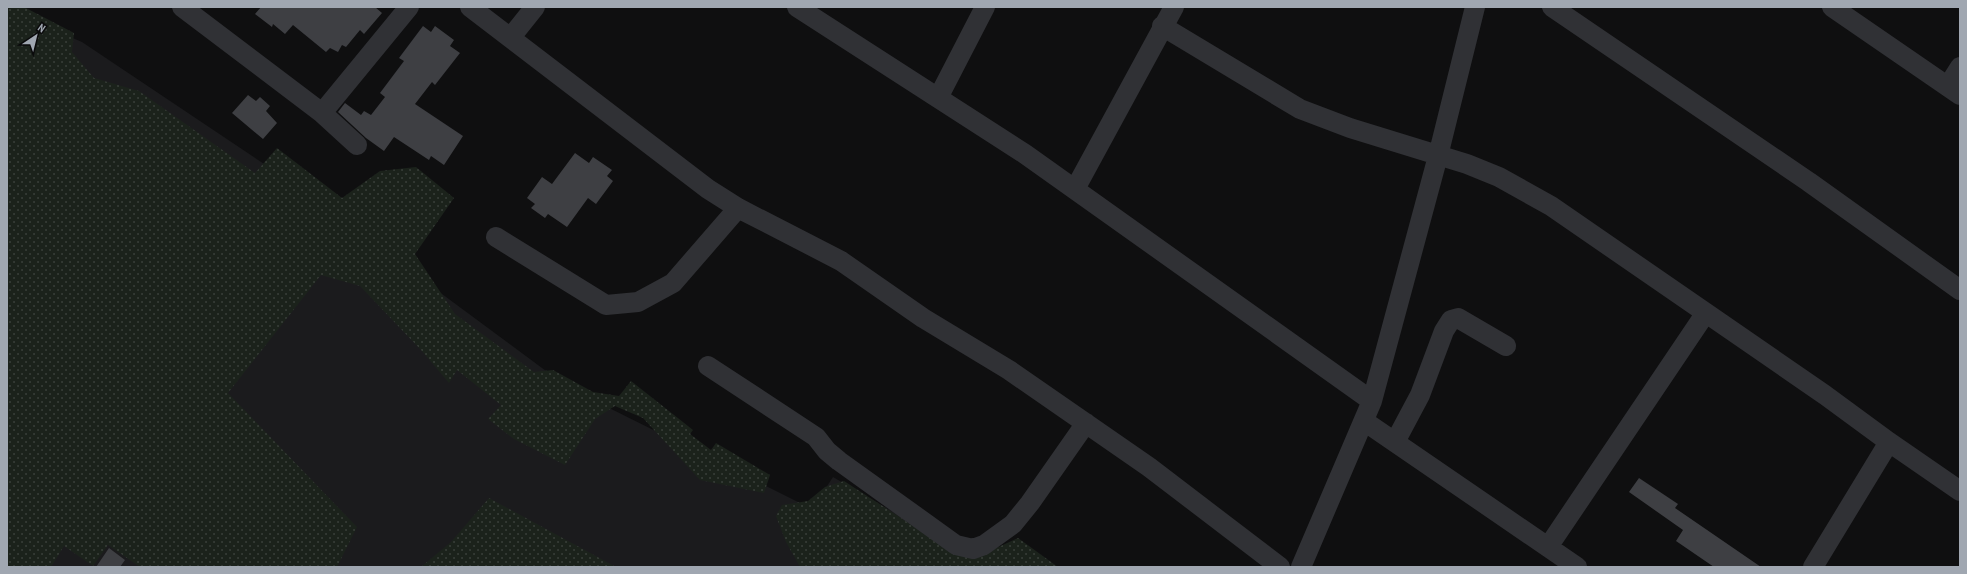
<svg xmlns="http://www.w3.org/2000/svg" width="1967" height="574" viewBox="0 0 1967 574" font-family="'PT Sans Narrow',sans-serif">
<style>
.built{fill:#1b1b1d}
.grass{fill:url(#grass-dots)}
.building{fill:#3e3f43}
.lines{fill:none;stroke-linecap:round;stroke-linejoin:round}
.minor{stroke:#303135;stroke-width:20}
</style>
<defs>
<pattern id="grass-dots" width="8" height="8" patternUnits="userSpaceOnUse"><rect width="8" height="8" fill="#1b221b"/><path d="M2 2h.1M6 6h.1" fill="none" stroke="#393f3a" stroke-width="1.8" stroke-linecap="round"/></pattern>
</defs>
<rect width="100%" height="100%" fill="#0f0f10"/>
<!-- built -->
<path class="built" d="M 7,10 L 82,42 L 288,180 L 569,388 L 812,509 L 833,477 L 989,567 L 7,567 Z"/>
<!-- grass -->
<path class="grass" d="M 7,7 L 24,7 L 74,33 L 72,52 L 94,78 L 139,91 L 255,173 L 277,148 L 342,198 L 380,171 L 416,167 L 454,198 L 415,254 L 455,314 L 534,372 L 553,370 L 593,392 L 619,396 L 631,381 L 693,430 L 690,434 L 711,450 L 716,443 L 770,475 L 764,493 L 700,480 L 643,418 L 615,406 L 595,419 L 565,465 L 514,439 L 488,419 L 501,405 L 457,370 L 449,383 L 421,350 L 360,286 L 321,275 L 228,393 L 357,527 L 337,567 L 140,567 L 108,545 L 93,566 L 64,546 L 51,567 L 7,567 Z
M 844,481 L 941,544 L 981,555 L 1018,538 L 1058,567 L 800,567 L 786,542 L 776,516 L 782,505 L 808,501 L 825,487 Z
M 489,498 L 616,567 L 421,567 L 451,542 Z"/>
<!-- building -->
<path class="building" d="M 261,7 L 375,7 L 382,13 L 364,34 L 360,30 L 346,47 L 342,45 L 338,52 L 330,48 L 326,52 L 293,25 L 285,34 L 273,24 L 272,27 L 255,14 Z
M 423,26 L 431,32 L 435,26 L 454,40 L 450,46 L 460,53 L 435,85 L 432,82 L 415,104 L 463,136 L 444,165 L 431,156 L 429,160 L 394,137 L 384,151 L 366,138 L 338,112 L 345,103 L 361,115 L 364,111 L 371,115 L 385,97 L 380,93 L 404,61 L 399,58 Z
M 248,95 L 256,101 L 260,97 L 270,106 L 266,111 L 277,123 L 263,139 L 232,113 Z
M 575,153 L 589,163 L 593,157 L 612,170 L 607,176 L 613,181 L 596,204 L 588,198 L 567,227 L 548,214 L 545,218 L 531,208 L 535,204 L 527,198 L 542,177 L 552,184 Z
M 1639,478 L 1678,504 L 1675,508 L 1761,567 L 1714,567 L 1676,541 L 1683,530 L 1629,492 Z
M 109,548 L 125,560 L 120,567 L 96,567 Z"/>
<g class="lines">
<!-- minor -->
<path class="minor" d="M 182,7 L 322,113 L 357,145
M 470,7 L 708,189 L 738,208 L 841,261 L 923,318 L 1009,370 L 1149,467 L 1280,567
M 797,7 L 1025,154 L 1372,401
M 1552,7 L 1809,182 L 1960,290
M 1832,7 L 1960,95
M 1162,26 L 1300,109 L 1350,128 L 1467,164 L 1499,177 L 1551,206 L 1825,395 L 1889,442 L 1960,491
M 511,37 L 535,7
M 1948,86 L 1960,67
M 938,98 L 985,7
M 322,113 L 409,7
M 1075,189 L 1174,7
M 496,237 L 606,305 L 638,302 L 673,283 L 738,208
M 708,366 L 816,437 L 827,451 L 839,461 L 956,545 L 973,549 L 984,545 L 1013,524 L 1030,503 L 1086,423
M 1364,421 L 1577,567
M 1395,442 L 1420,395 L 1444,331 L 1451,320 L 1458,318 L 1506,346
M 1548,547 L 1705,314
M 1301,567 L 1372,401 L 1438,156 L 1475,7
M 1813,567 L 1889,442"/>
</g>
<!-- border -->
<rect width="1967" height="574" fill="none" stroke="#a0a7b1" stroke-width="16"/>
<!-- north arrow -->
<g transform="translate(36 36) rotate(35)" stroke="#0a0a0b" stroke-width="3" paint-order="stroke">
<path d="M0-3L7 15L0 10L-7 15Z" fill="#a0a7b1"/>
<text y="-6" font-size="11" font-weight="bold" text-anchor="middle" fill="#a0a7b1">N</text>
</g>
</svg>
